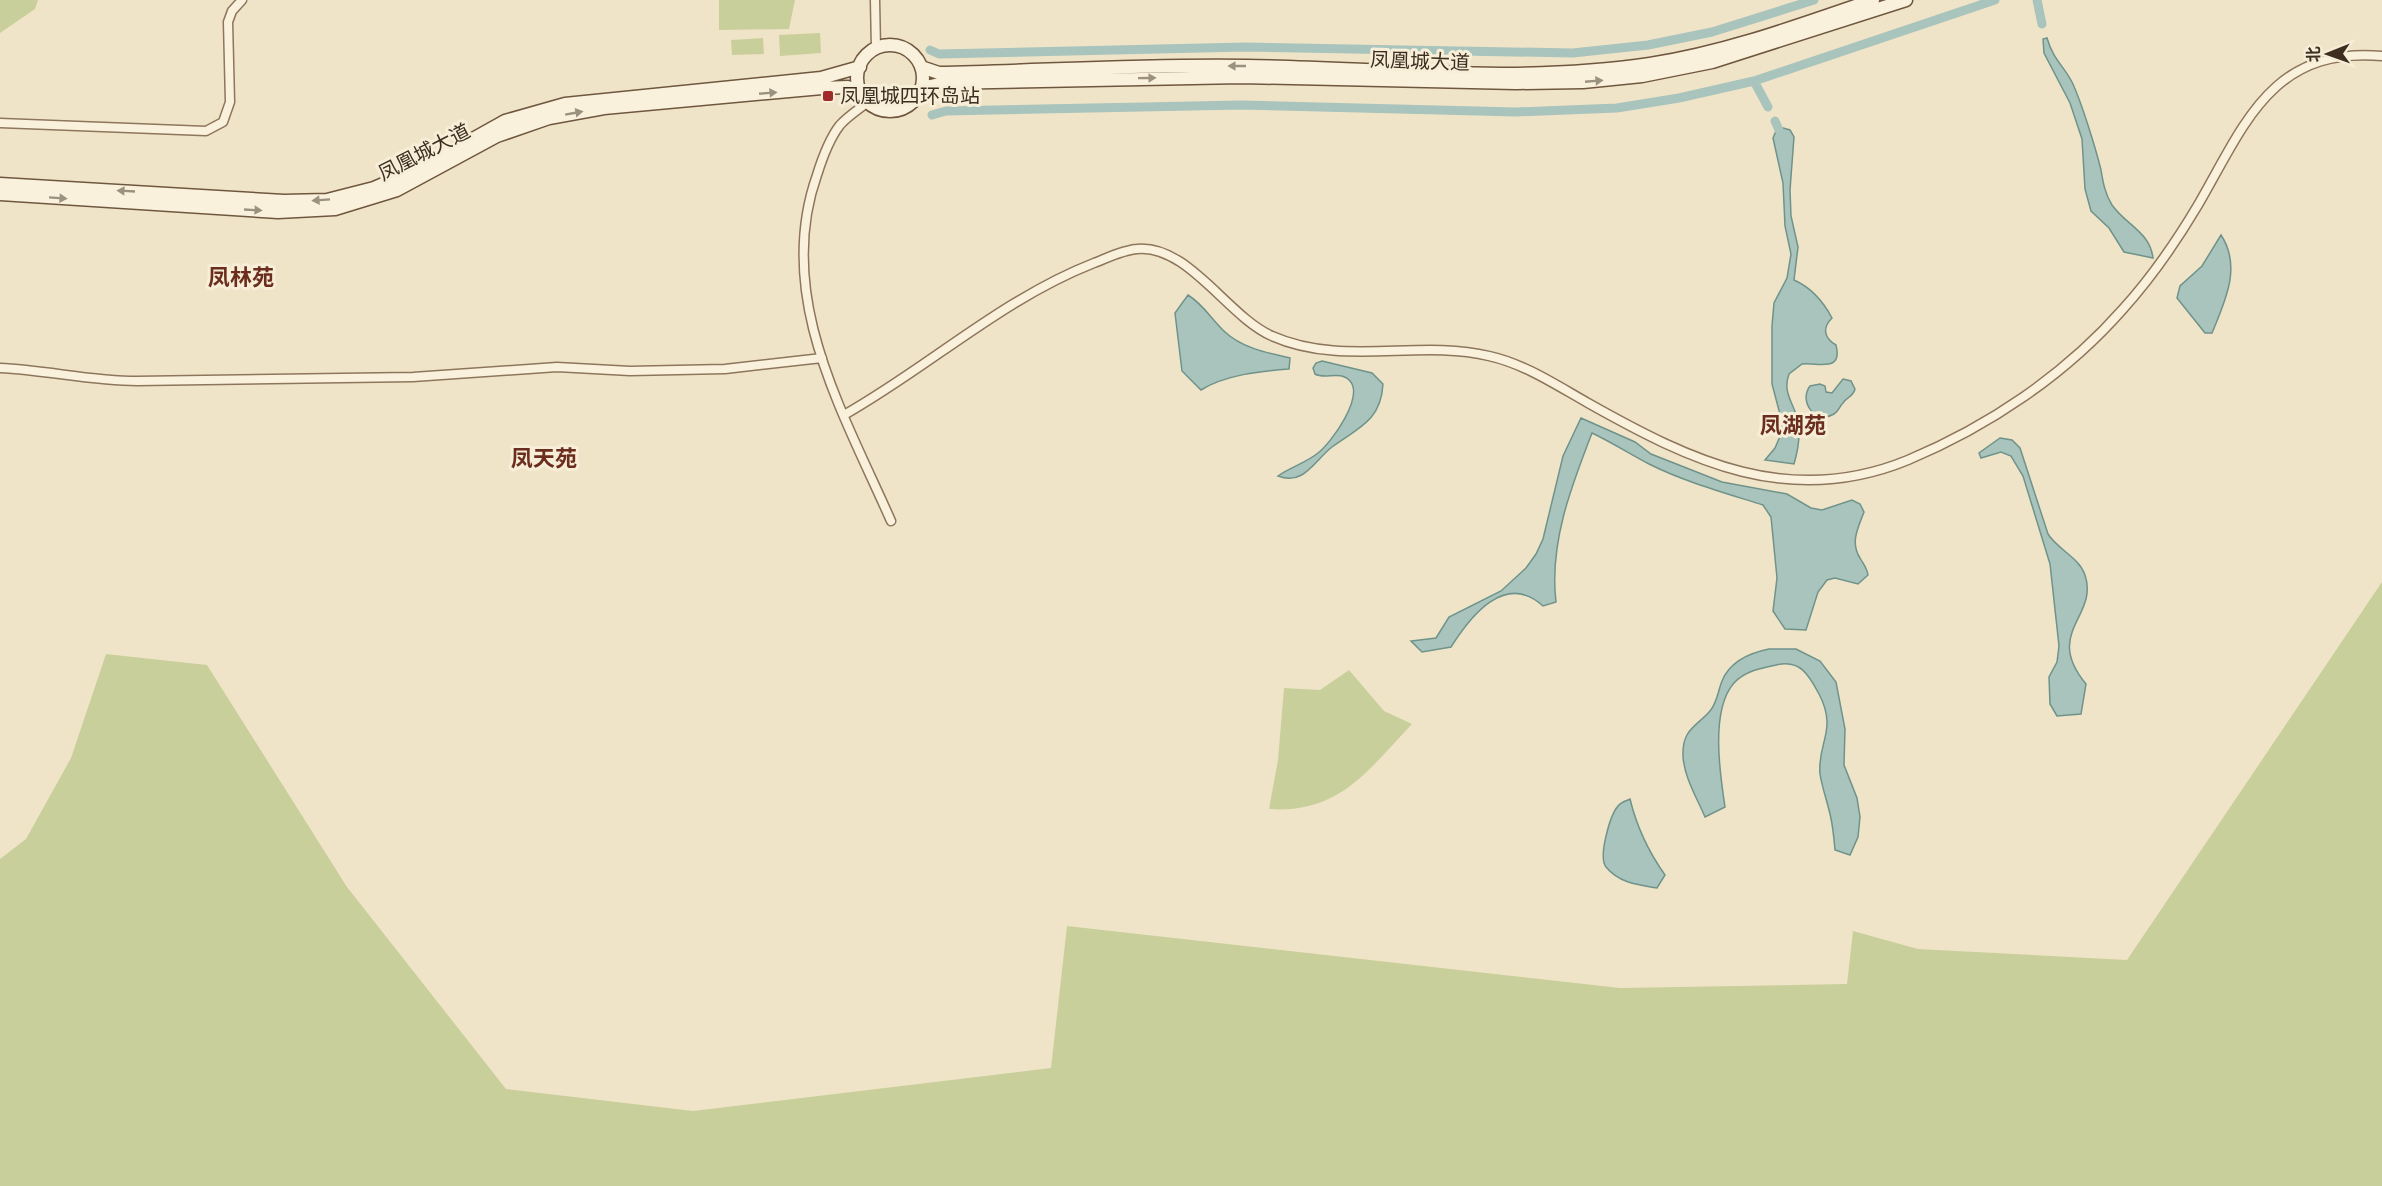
<svg xmlns="http://www.w3.org/2000/svg" width="2382" height="1186" viewBox="0 0 2382 1186" font-family="Lora,'Noto Sans SC',serif">
<style>
.green{fill:#c9cf9b}
.water{fill:#a9c4bc;stroke:#6f938a;stroke-width:1.5}
.lines{fill:none;stroke-linecap:round;stroke-linejoin:round}
.canal{stroke:#a9c4bc;stroke-width:9}
.street-casing{stroke:#8d765c;stroke-width:11}
.secondary-casing{stroke:#6f573f;stroke-width:15}
.street{stroke:#faf1dc;stroke-width:8}
.secondary{stroke:#faf1dc;stroke-width:12}
.oneway{fill:#9c907e}
.poi-dot{fill:#9e2a2b;stroke:#f7eed8;stroke-width:2}
.labels{text-anchor:middle;stroke-width:6;stroke-linejoin:round;paint-order:stroke}
.street-label{font-size:20px;fill:#3d2e20;stroke:#f7eed8}
.poi-label{font-size:20px;fill:#3d2e20;stroke:#f7eed8;text-anchor:start}
.quarter-label{font-size:22px;font-weight:bold;fill:#6b2e1e;stroke:#f7eed8}
</style>
<rect width="100%" height="100%" fill="#f0e4c8"/>
<!-- green -->
<path class="green" d="M 0,0 L 38,0 L 35,9 L 0,33 Z
M 719,0 L 795,0 L 789,29 L 719,30 Z
M 820,33 L 821,53 L 780,56 L 779,35 Z
M 763,38 L 764,54 L 732,55 L 731,40 Z
M 2382,582 L 2382,1186 L 0,1186 L 0,859 L 26,839 L 71,758 L 106,654 L 207,665 L 347,887 L 506,1089 L 693,1111 L 1051,1068 L 1067,926 L 1620,988 L 1847,984 L 1853,931 L 1918,949 L 2127,960 Z
M 1349,670 L 1384,711 L 1412,724 C 1368,770 1340,814 1269,809 L 1278,760 L 1284,688 L 1320,690 Z"/>
<!-- water -->
<path class="water" d="M 2047,38 C 2053,59 2063,65 2072,82 C 2081,101 2096,149 2101,170 C 2103,182 2105,194 2112,205 C 2126,225 2150,232 2153,258 L 2124,252 L 2109,228 L 2091,211 L 2085,189 L 2082,139 L 2070,103 L 2044,53 L 2043,39 Z
M 1783,128 L 1790,130 L 1794,137 L 1790,190 L 1791,216 L 1798,247 L 1794,280 C 1812,288 1823,301 1832,318 C 1822,328 1824,338 1836,345 C 1843,373 1818,362 1802,364 L 1789,374 C 1782,393 1794,403 1798,421 C 1801,436 1798,450 1794,464 L 1765,460 L 1775,448 L 1781,434 L 1781,418 L 1772,384 L 1772,326 L 1774,303 L 1787,278 L 1791,254 L 1785,226 L 1783,183 L 1773,138 L 1776,131 Z
M 2221,235 C 2242,267 2225,301 2212,333 L 2205,333 L 2177,298 L 2180,286 L 2202,266 Z
M 1188,295 C 1204,305 1211,319 1225,332 C 1242,348 1268,353 1290,358 L 1289,369 C 1260,371 1225,375 1201,390 L 1182,371 L 1175,313 Z
M 1322,361 L 1372,373 L 1383,384 C 1381,421 1358,428 1332,447 C 1314,461 1304,486 1278,476 C 1290,467 1306,463 1318,453 C 1332,442 1364,397 1350,381 C 1340,370 1325,380 1315,374 L 1313,368 L 1316,363 Z
M 1843,379 L 1851,381 L 1855,389 C 1853,397 1847,397 1843,403 C 1839,407 1839,411 1834,414 C 1816,425 1798,402 1810,386 L 1820,384 L 1825,386 L 1826,392 L 1832,393 Z
M 1581,418 L 1635,442 L 1651,454 L 1722,482 L 1787,494 L 1811,508 L 1822,510 L 1852,500 L 1860,504 L 1864,512 C 1858,528 1850,542 1860,558 C 1864,565 1867,568 1868,575 L 1858,584 L 1835,578 L 1827,580 L 1818,592 L 1806,630 L 1785,629 L 1773,611 L 1777,578 L 1771,517 L 1763,505 C 1725,493 1685,482 1649,464 C 1630,454 1611,442 1592,433 C 1571,487 1549,544 1556,602 L 1543,606 C 1505,571 1470,617 1451,647 L 1422,652 L 1411,641 L 1436,638 L 1449,617 L 1501,591 L 1526,568 L 1536,554 L 1543,539 L 1563,456 Z
M 2000,438 L 2012,440 L 2020,448 L 2048,534 C 2058,550 2079,557 2085,575 C 2099,617 2043,632 2086,684 L 2081,714 L 2057,716 L 2050,704 L 2049,677 L 2057,662 L 2059,646 L 2050,564 L 2023,476 L 2011,456 L 2001,452 L 1981,458 L 1979,453 Z
M 1769,649 L 1796,649 L 1820,661 L 1836,682 L 1845,729 L 1844,765 L 1857,798 L 1860,817 L 1858,837 L 1850,855 L 1835,850 C 1834,838 1833,826 1830,814 C 1827,801 1822,787 1820,774 C 1817,743 1838,730 1819,694 C 1809,675 1800,659 1776,665 C 1761,668 1745,671 1734,683 C 1710,710 1720,774 1725,807 L 1705,817 C 1697,798 1684,777 1683,756 C 1682,729 1696,727 1710,711 C 1717,703 1718,691 1722,681 C 1730,661 1749,653 1769,649 Z
M 1630,799 C 1637,828 1648,851 1665,875 L 1657,888 C 1638,885 1619,883 1606,867 C 1598,857 1610,815 1618,806 C 1621,802 1626,801 1630,799 Z"/>
<g class="lines">
<!-- canal -->
<path class="canal" d="M 2037,0 L 2042,24
M 930,50 L 939,54 L 1246,47 L 1573,53 L 1648,45 L 1712,32 L 1814,0
M 1754,81 L 1768,107
M 932,115 L 946,111 L 1242,105 L 1516,112 L 1617,108 L 1679,98 L 1754,81 L 1995,0
M 1775,121 L 1779,130"/>
<defs>
<path id="street" d="M 875,0 L 876,49
M 868,102 C 859,109 847,117 840,125 C 829,139 822,159 817,175 C 774,296 843,412 891,521
M 0,123 L 206,131 L 223,122 L 230,102 L 228,22 L 232,11 L 242,0
M 0,368 C 46,370 91,381 137,381 L 413,377 L 557,367 L 630,371 L 725,369 L 822,358
M 844,415 C 929,367 1002,299 1094,263 C 1107,258 1123,250 1137,249 C 1188,244 1228,317 1272,336 C 1342,367 1419,339 1489,356 C 1525,364 1556,385 1588,403 C 1691,461 1789,509 1908,460 C 1989,426 2065,375 2123,309 C 2152,277 2176,242 2198,205 C 2244,126 2271,46 2382,56"/>
<path id="secondary" d="M857 78a33 33 0 1 1 66 0a33 33 0 1 1-66 0Z
M 921,67 L 939,73 C 1041,71 1144,64 1247,66 C 1381,68 1517,84 1650,64 C 1727,52 1800,25 1873,0
M 921,88 L 944,83 L 1242,77 L 1516,83 L 1583,82 L 1642,76 L 1712,62 L 1906,0
M 0,184 L 284,201 L 327,200 L 374,188 L 421,168 L 505,121 L 565,104 L 821,78 L 860,67
M 0,194 L 278,212 L 335,209 L 397,190 L 497,136 L 549,118 L 604,108 L 822,88 L 848,87 L 861,92"/>
</defs>
<!-- street casing -->
<use href="#street" class="street-casing"/>
<!-- secondary casing -->
<use href="#secondary" class="secondary-casing"/>
<!-- street -->
<use href="#street" class="street"/>
<!-- secondary -->
<use href="#secondary" class="secondary"/>
</g>
<!-- one-way arrows -->
<defs><path id="oneway-solid" d="M-6-.8H1V-3.2L6.5 0L1 3.2V.8H-6Z" transform="scale(1.5)"/></defs>
<g class="oneway">
<use href="#oneway-solid" transform="translate(1237 66) rotate(180)"/>
<use href="#oneway-solid" transform="translate(1147 78) rotate(-1)"/>
<use href="#oneway-solid" transform="translate(1594 81) rotate(-5)"/>
<use href="#oneway-solid" transform="translate(768 93) rotate(-5)"/>
<use href="#oneway-solid" transform="translate(574 113) rotate(-10)"/>
<use href="#oneway-solid" transform="translate(126 191) rotate(-177)"/>
<use href="#oneway-solid" transform="translate(58 198) rotate(4)"/>
<use href="#oneway-solid" transform="translate(321 200) rotate(176)"/>
<use href="#oneway-solid" transform="translate(253 210) rotate(3)"/>
</g>
<!-- markers -->
<rect class="poi-dot" x="822" y="90" width="12" height="12" rx="3"/>
<g class="labels">
<!-- street labels -->
<g class="street-label">
<text transform="translate(1420 61) rotate(2)" y="7">凤凰城大道</text>
<text transform="translate(424 152) rotate(-27)" y="7">凤凰城大道</text>
</g>
<!-- poi labels -->
<g class="poi-label">
<text x="840" y="103">凤凰城四环岛站</text>
</g>
<!-- quarter labels -->
<g class="quarter-label">
<text x="241" y="285">凤林苑</text>
<text x="1793" y="433">凤湖苑</text>
<text x="544" y="466">凤天苑</text>
</g>
</g>
<!-- north arrow -->
<g transform="translate(2328 54) rotate(269)" stroke="#f7eed8" stroke-width="4.5" paint-order="stroke">
<path d="M0-4.5L10 22L0 15L-10 22Z" fill="#3d2e20"/>
<text y="-9" font-size="16" font-weight="bold" text-anchor="middle" fill="#3d2e20">北</text>
</g>
</svg>
